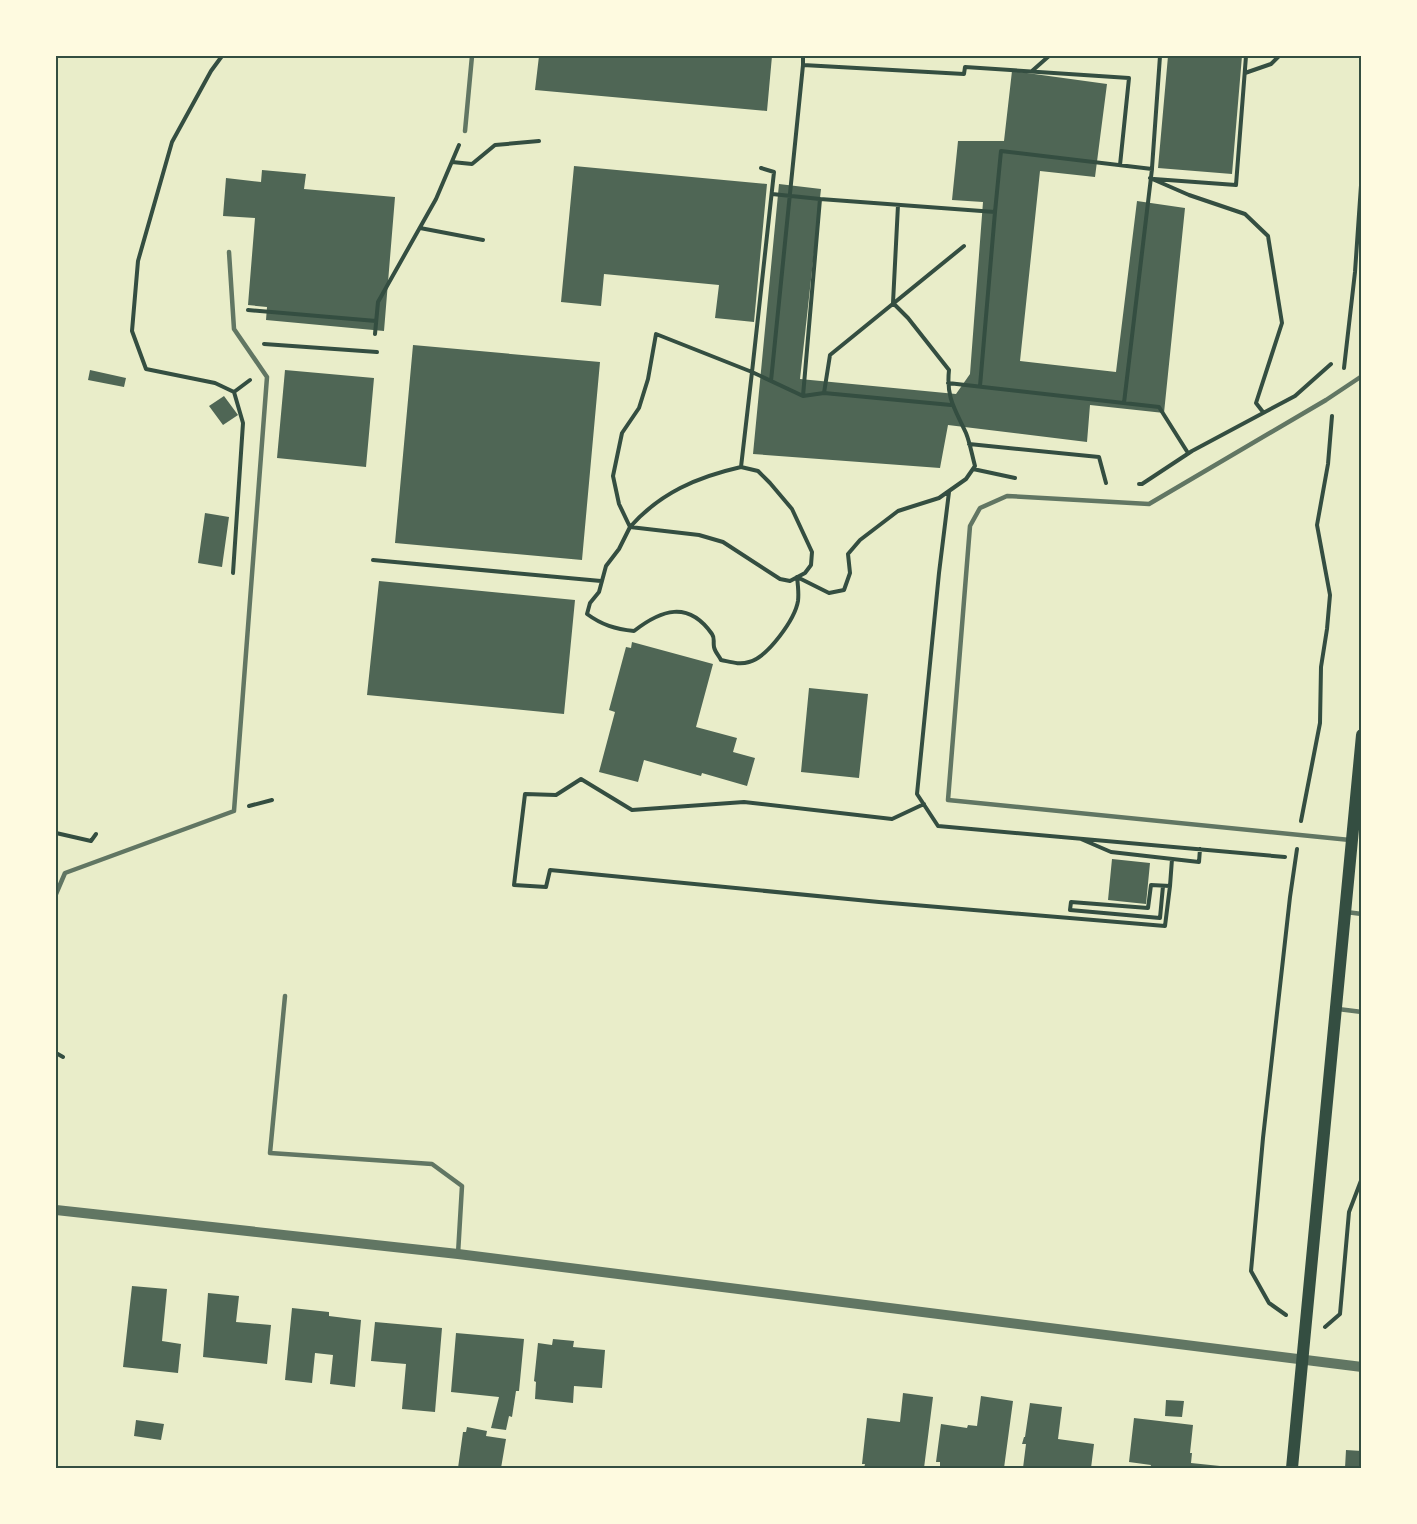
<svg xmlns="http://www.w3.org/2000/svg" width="1417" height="1524" viewBox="0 0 1417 1524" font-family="'Sofia Sans Condensed',sans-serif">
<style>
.building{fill:#4f6655}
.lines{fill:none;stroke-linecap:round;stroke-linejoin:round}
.path{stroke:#344e41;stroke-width:4}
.service{stroke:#617663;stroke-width:4.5}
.tertiary{stroke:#617663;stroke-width:10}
.secondary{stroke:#344e41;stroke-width:12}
.neatline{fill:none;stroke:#344e41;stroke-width:2}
</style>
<rect width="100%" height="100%" fill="#e9edc9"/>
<!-- building -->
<path class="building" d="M 539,56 L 772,56 L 767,111 L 535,90 Z
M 1168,56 L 1242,56 L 1232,174 L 1158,168 Z
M 1012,71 L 1107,84 L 1095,177 L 1040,171 L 1020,361 L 1116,372 L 1137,201 L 1185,208 L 1164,413 L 1090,405 L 1087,442 L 948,425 L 940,468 L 753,454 L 779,184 L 821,189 L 800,379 L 956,394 L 970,374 L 983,202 L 952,200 L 958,141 L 1004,141 Z
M 574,166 L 767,184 L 754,322 L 715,318 L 719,285 L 604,274 L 601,306 L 561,302 Z
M 262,170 L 306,174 L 304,189 L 395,197 L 384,331 L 266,320 L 267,307 L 248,305 L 255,218 L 223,216 L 226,178 L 261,182 Z
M 413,345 L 600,362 L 582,560 L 395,543 Z
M 90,370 L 126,378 L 124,387 L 88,380 Z
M 285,370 L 374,378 L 366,467 L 277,458 Z
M 224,396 L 238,415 L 223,425 L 209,406 Z
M 205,513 L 229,517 L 222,567 L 198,563 Z
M 379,581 L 575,600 L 564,714 L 367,695 Z
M 632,642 L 713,664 L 696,727 L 737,738 L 733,752 L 755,758 L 747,786 L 702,773 L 701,776 L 644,760 L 638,782 L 599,772 L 615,712 L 609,710 L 626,647 L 631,648 Z
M 809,688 L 868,694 L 859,778 L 801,772 Z
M 1112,859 L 1150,863 L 1146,904 L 1108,900 Z
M 132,1286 L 167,1289 L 162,1341 L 181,1344 L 178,1373 L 123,1367 Z
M 208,1293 L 239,1296 L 236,1322 L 271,1325 L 267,1364 L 203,1357 Z
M 292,1308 L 329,1312 L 329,1316 L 361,1320 L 355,1387 L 330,1384 L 333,1355 L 315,1353 L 312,1383 L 285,1380 Z
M 375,1322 L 442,1328 L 435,1412 L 402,1409 L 406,1364 L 371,1361 Z
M 456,1333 L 524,1339 L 519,1391 L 516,1391 L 512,1417 L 509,1416 L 506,1430 L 491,1428 L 499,1397 L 451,1392 Z
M 553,1339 L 574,1341 L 573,1347 L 605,1350 L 602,1388 L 574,1386 L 573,1403 L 535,1399 L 536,1382 L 534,1381 L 538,1343 L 552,1345 Z
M 903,1393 L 933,1397 L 924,1468 L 864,1468 L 865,1464 L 862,1464 L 867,1418 L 900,1422 Z
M 981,1396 L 1013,1401 L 1004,1468 L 966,1466 L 966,1468 L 940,1468 L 940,1462 L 936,1462 L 941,1424 L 967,1428 L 968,1425 L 977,1426 Z
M 1166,1400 L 1184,1401 L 1182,1417 L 1165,1416 Z
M 1030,1403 L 1062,1407 L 1058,1439 L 1094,1444 L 1091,1468 L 1023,1468 L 1026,1444 L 1022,1444 L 1024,1437 L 1025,1437 Z
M 1134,1418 L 1193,1425 L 1190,1453 L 1192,1453 L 1191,1463 L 1220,1466 L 1220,1468 L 1150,1468 L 1151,1465 L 1129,1462 Z
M 136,1420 L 164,1424 L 161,1440 L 134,1436 Z
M 467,1427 L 487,1431 L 486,1436 L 506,1439 L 501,1468 L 458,1468 L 463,1432 L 466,1432 Z
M 1346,1450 L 1362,1451 L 1362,1468 L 1345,1468 Z"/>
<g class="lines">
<!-- path -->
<path class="path" d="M 222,56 L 211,71 L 172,142 L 138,261 L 132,331 L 146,369 L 215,383 L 234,392
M 803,56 L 803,65 L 964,74 L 965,67 L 1129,78 L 1120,165
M 1032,71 L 1049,56
M 1245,73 L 1271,64 L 1279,56
M 452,162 L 472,164 L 495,145 L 539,141
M 761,168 L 774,172 L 752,372 L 803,396
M 1152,168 L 1160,56
M 1150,178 L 1189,195 L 1245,214 L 1268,236 L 1282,323 L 1256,403 L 1263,412
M 1154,179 L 1236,185 L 1246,56
M 772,194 L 820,199
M 995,212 L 1001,151 L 1152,169 L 1124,403
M 420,228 L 483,240
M 248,310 L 376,321
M 375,334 L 378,302 L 436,199 L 459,145
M 264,344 L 377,352
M 1344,368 L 1355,272 L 1362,171
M 771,381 L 803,65
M 948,383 L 1159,407 L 1188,453
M 824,393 L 803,396 L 820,199 L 995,212 L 980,386
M 951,405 L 824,393 L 830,355 L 964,246
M 969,444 L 1099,457 L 1106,483
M 741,467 L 752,372 L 656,334 L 648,379 L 639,408 L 622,433 L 613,476 L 619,504 L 630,527 L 619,549 L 606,566 L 599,592 L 590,603 L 587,614 C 602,625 615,629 634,631 C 661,610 688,600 712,634 C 715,638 713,642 714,647 C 715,652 719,656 721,660 C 731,662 739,665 749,662 C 768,657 795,619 798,601 C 799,593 798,585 797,577 L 829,593 L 844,590 L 850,573 L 848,554 L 860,540 L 898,511 L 939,498 L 966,479 L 975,466 C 972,455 970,443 966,433 C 955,409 946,398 949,370 L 908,318 L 893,303 L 898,205
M 741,467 L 758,471 L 770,483 L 792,509 L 812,552 L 811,565 L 805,573 L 790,581 L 780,579 L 723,542 L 699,535 L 630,527 C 660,493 697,477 741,467 Z
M 973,469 L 1015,478
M 1139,484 L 1142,484 L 1192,451 L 1295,396 L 1331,364
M 949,492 L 939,573 L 917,794 L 938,826 L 1285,857
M 373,560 L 601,581
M 233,573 L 243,423 L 234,392 L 250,380
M 924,804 L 892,819 L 744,802 L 632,810 L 581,779 L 556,795 L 525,794 L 514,885 L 546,887 L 550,870 L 879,902 L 1165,926 L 1170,886
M 249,806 L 272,800
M 1301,821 L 1320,723 L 1321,667 L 1327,629 L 1330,595 L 1317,525 L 1328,464 L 1332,416
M 56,833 L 91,841 L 96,834
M 1081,839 L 1111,852 L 1199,862 L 1200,849
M 1163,886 L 1160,918 L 1070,910 L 1071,902 L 1148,908 L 1151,885 L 1170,886 L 1172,859
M 56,1053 L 63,1057
M 1286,1315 L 1269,1303 L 1251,1271 L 1263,1138 L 1290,897 L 1297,849
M 1325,1327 L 1340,1314 L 1349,1212 L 1362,1178"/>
<!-- service -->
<path class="service" d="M 465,131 L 472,56
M 1350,840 L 948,800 L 970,526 L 980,508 L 1007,496 L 1149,504 L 1326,400 L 1362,376
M 56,894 L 65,873 L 234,811 L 267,377 L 234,329 L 229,252
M 1346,912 L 1362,914
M 285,996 L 270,1153 L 432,1164 L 462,1186 L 458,1254
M 1338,1009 L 1362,1012"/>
<!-- tertiary -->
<path class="tertiary" d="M 56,1210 L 458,1254 L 1362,1367"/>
<!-- secondary -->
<path class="secondary" d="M 1292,1468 L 1362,735"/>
</g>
<!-- border -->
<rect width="1417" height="1524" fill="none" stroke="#fefae0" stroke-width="114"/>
<rect x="57" y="57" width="1303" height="1410" class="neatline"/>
</svg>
